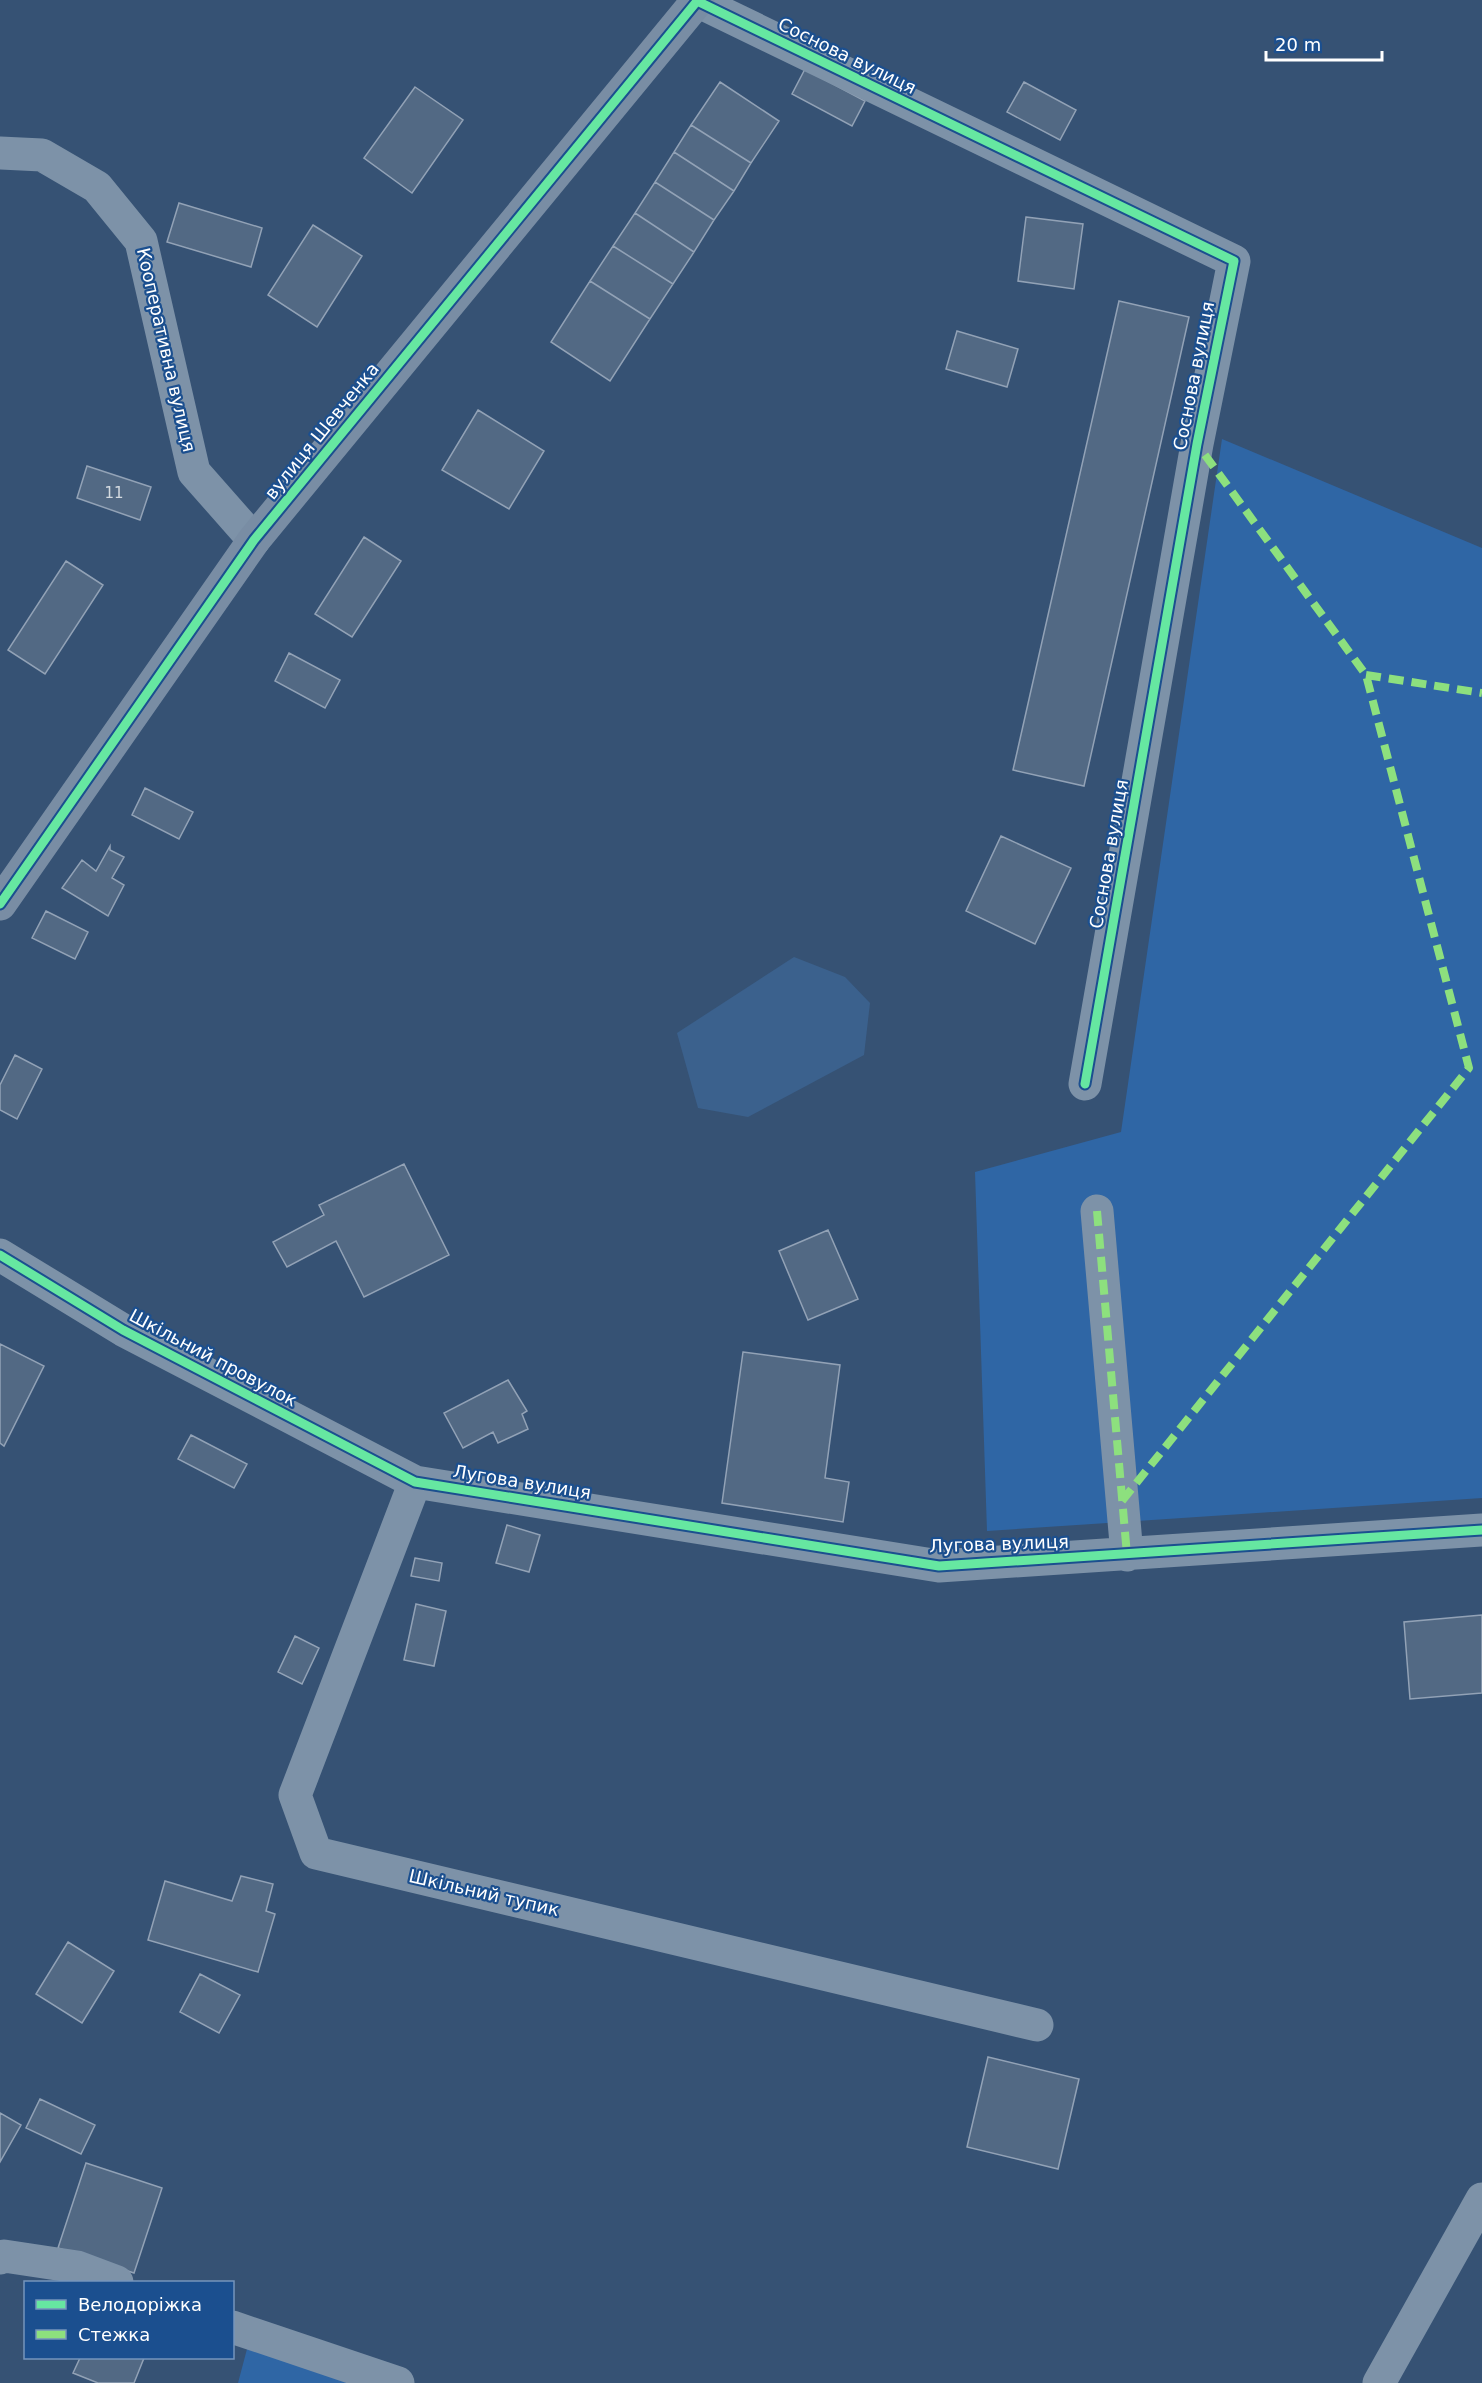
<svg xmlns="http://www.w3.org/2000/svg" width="1482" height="2383" viewBox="0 0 1482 2383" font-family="'DejaVu Sans',sans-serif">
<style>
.green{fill:#2f66a5}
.water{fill:#3b618d}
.building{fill:#526984;stroke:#92a2b6;stroke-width:1.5}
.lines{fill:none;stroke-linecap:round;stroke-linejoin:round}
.street{stroke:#7d92a8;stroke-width:33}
.secondary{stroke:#798da4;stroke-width:33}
.quiet{stroke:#8de07e;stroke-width:8;stroke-dasharray:15 8;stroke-linecap:butt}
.cycleway-casing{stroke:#1b4f8f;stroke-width:13}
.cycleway{stroke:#66e7a1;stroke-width:9}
.labels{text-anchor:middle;stroke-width:4.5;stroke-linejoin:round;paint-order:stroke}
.number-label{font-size:15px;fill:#d4dae0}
.street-label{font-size:18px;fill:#fff;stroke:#1b4f8f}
</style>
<rect width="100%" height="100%" fill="#365274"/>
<!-- green -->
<path class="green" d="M 1222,439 L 1482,548 L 1482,1498 L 987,1531 L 975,1172 L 1121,1132 Z
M 251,2334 L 398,2383 L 238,2383 Z"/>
<!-- water -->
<path class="water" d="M 794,957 L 845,977 L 870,1003 L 864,1055 L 748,1117 L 698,1108 L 677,1033 Z"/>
<!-- building -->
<path class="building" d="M 805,69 L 865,101 L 852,126 L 792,94 Z
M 720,82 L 779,121 L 751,163 L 691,125 Z
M 1024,82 L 1076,110 L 1060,140 L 1007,112 Z
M 415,87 L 463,120 L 412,193 L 364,158 Z
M 691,125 L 751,163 L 734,191 L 674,152 Z
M 674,152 L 734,191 L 714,220 L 655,182 Z
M 655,182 L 714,220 L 694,252 L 635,213 Z
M 179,203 L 262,228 L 251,267 L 167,242 Z
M 635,213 L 694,252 L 673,284 L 613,246 Z
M 1026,217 L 1083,224 L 1074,289 L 1018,281 Z
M 313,225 L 362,256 L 317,327 L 268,295 Z
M 613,246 L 673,284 L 650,319 L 590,281 Z
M 590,281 L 650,319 L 610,381 L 551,342 Z
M 1119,301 L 1189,317 L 1084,786 L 1013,770 Z
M 957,331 L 1018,349 L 1007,387 L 946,369 Z
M 478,410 L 544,451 L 509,509 L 442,470 Z
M 87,466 L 151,487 L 140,520 L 77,498 Z
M 364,537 L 401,561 L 352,637 L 315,614 Z
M 66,561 L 103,585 L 45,674 L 8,650 Z
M 289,653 L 340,680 L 325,708 L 275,681 Z
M 145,788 L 193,812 L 179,839 L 132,815 Z
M 1001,836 L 1071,868 L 1035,944 L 966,911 Z
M 110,846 L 110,850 L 124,857 L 112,878 L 124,885 L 108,916 L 62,888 L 82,860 L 96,871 Z
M 46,911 L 88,932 L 75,959 L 32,938 Z
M 15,1055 L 42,1069 L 17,1119 L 0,1110 L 0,1085 Z
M 404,1164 L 449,1255 L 364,1297 L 336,1241 L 287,1267 L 273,1242 L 324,1215 L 319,1205 Z
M 828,1230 L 858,1299 L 808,1320 L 779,1251 Z
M 0,1344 L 44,1366 L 4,1446 L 0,1443 Z
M 743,1352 L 840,1365 L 825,1478 L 849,1482 L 843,1522 L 722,1503 Z
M 508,1380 L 527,1411 L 522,1414 L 528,1429 L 498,1443 L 493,1432 L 463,1448 L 444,1413 Z
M 191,1435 L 247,1464 L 234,1488 L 178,1459 Z
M 507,1525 L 540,1535 L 529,1572 L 496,1563 Z
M 415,1558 L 442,1563 L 439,1581 L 411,1576 Z
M 416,1604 L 446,1611 L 434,1666 L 404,1660 Z
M 1482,1615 L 1482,1693 L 1410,1699 L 1404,1622 Z
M 295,1636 L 319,1648 L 302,1684 L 278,1672 Z
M 241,1876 L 273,1884 L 266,1911 L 275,1914 L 258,1972 L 148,1940 L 165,1881 L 232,1901 Z
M 68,1942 L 114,1971 L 82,2023 L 36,1994 Z
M 200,1974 L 240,1995 L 219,2033 L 180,2012 Z
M 988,2057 L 1079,2079 L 1058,2169 L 967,2147 Z
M 40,2099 L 95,2125 L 81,2154 L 26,2128 Z
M 0,2113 L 21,2125 L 0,2162 Z
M 86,2163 L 162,2188 L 134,2273 L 58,2248 Z
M 80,2358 L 144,2358 L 134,2383 L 98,2383 L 73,2373 Z"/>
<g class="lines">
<!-- street -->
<path class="street" d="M 697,1 L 1234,261 L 1197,444 L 1085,1084
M 0,153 L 42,155 L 97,187 L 141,241 L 194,472 L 254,540
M 1097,1211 L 1127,1555
M 0,1255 L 123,1330 L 415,1482 L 939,1566 L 1482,1530
M 415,1482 L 295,1795 L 316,1853 L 1037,2025
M 0,2258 L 4,2256 L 77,2267 L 117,2282
M 232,2327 L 398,2383
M 1379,2383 L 1482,2199"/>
<!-- secondary -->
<path class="secondary" d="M 0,904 L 254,540 L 698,0"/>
<!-- quiet -->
<path class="quiet" d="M 1366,675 L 1482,693
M 1097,1211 L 1127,1555
M 1122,1501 L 1469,1068 L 1366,675 L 1197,444"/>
<defs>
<path id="cycleway" d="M 697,1 L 1234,261 L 1197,444 L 1085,1084
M 0,904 L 254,540 L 698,0
M 0,1255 L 123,1330 L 415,1482 L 939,1566 L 1482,1530"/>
</defs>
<!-- cycleway casing -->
<use href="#cycleway" class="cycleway-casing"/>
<!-- cycleway -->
<use href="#cycleway" class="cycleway"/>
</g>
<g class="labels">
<!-- number labels -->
<g class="number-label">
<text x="114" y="498">11</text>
</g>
<!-- street labels -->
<g class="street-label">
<text transform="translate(847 56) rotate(26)" y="6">Соснова вулиця</text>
<text transform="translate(166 350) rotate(77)" y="6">Кооперативна вулиця</text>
<text transform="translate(1194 376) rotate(-79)" y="6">Соснова вулиця</text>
<text transform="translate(322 431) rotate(-51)" y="6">вулиця Шевченка</text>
<text transform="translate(1109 854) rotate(-80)" y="6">Соснова вулиця</text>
<text transform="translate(213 1358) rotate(28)" y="6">Шкільний провулок</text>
<text transform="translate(522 1482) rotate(9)" y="6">Лугова вулиця</text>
<text transform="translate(999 1544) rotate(-2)" y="6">Лугова вулиця</text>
<text transform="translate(484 1893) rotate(13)" y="6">Шкільний тупик</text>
</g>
</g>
<!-- legend -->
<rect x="24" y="2281" width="210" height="78" fill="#1b4f8f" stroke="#7695bc" stroke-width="1.5"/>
<rect x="36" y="2300" width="30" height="9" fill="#66e7a1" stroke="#7695bc" stroke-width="1.5"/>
<text x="78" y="2311" font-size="18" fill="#ffffff">Велодоріжка</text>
<rect x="36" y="2330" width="30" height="9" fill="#8de07e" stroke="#7695bc" stroke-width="1.5"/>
<text x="78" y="2341" font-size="18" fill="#ffffff">Стежка</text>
<!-- scale -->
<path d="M1266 51v9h116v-9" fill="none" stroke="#ffffff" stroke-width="3"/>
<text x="1275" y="51" font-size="18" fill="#ffffff" stroke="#1b4f8f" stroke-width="4.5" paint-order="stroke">20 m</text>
</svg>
